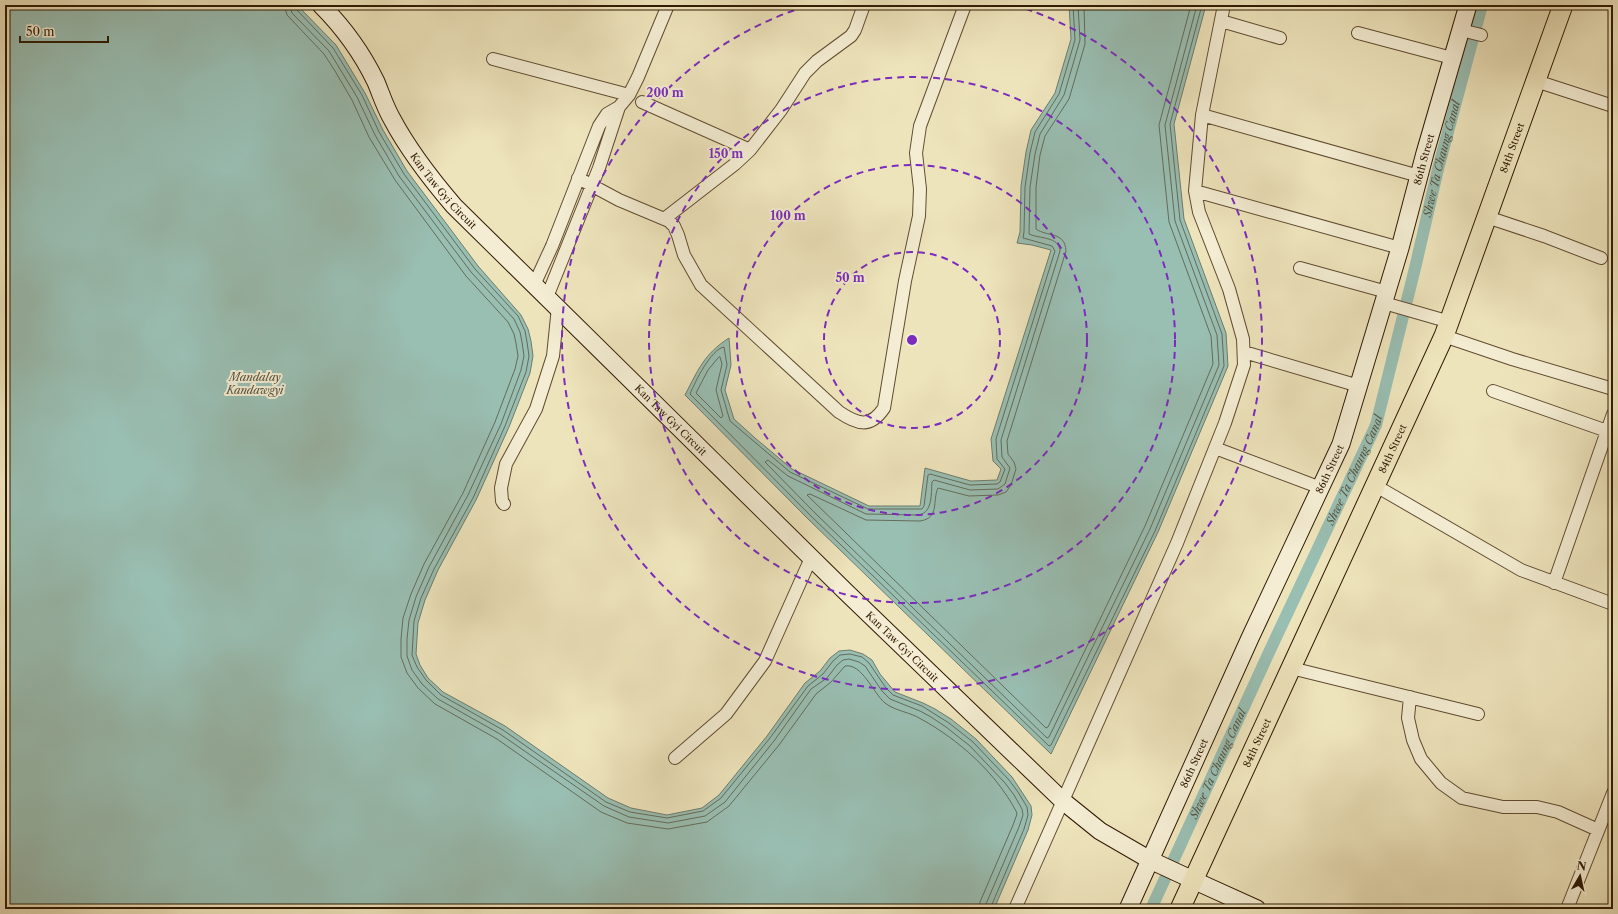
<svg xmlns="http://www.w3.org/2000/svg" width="1618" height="914" viewBox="0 0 1618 914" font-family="'Libre Caslon Text',serif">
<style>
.water{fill:#99beb2;stroke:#6f7c6c}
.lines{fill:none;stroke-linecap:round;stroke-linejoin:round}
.shore{stroke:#646c5a;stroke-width:1}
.canal{stroke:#99beb2;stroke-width:12}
.street-casing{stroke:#604c31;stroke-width:14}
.secondary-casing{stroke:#301a03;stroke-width:19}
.primary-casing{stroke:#301a03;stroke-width:21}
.street{stroke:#f4edd3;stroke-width:12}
.secondary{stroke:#f4edd3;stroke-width:17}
.primary{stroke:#eee4bc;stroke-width:19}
.ring{fill:none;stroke:#7b2cbf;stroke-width:2;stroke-dasharray:7 5}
.labels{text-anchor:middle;stroke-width:4;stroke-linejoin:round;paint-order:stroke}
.street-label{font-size:10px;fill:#301a03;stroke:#f4edd3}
.water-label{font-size:11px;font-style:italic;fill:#555340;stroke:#f4edd3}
.centre{fill:#7b2cbf;stroke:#f4edd3;stroke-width:2}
.ring-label{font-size:12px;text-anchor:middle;font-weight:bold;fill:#7b2cbf;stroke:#f4edd3;stroke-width:4;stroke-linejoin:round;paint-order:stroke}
</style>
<rect width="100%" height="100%" fill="#eee4bc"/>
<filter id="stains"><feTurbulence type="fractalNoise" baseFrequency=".005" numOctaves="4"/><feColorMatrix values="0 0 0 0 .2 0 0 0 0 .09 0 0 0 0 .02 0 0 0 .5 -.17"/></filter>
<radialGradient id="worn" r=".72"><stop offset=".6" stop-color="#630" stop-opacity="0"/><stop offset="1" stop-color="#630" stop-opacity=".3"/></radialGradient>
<!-- water -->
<path class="water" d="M 5,5 L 297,5 L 336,45 L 365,93 L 383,130 L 407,171 L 478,266 L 521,315 L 528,329 L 531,341 L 533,356 L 530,373 L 509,427 L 476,500 L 438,570 L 425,600 L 418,623 L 416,654 L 420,665 L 428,678 L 443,692 L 505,726 L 608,798 L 631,808 L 667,815 L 702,808 L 719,795 L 767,736 L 805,683 L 820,671 L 830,658 L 839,651 L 850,650 L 863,654 L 872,660 L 880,674 L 895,692 L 923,703 L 935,709 L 951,719 L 976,739 L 1012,777 L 1031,806 L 1032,815 L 1028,830 L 994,909 L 5,909 Z
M 1069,5 L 1206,5 L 1174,124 L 1184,219 L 1226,333 L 1228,366 L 1158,532 L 1051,754 L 808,519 L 685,395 C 698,370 704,354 729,338 L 731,365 L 725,390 L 734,419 L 755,438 L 792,469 L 869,506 L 920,506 L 925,468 L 971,481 L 997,480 L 1001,469 L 993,461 L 991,439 L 1051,250 L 1032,245 L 1017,243 L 1020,232 L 1021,186 L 1026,152 L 1031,130 L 1055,93 L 1071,39 Z"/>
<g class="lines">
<!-- shore -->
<path class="shore" d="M 284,5 L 287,15 L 324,54 L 335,71 L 352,100 L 369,137 L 395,180 L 466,276 L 508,322 L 514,334 L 516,343 L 518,356 L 515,369 L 495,422 L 463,493 L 424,564 L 411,594 L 403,618 L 401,639 L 401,657 L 407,673 L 418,688 L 435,704 L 497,739 L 601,812 L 627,823 L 668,829 L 707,822 L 729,806 L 779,745 L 816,694 L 831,682 L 845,666 C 862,663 873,693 885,703 C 895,711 910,712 921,719 C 959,740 995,772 1016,811 L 1017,814 L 1013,825 L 980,902 L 979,909
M 290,5 L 292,13 L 329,51 L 357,97 L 375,135 L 399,176 L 471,272 L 514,319 L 520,332 L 522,342 L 524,356 L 521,370 L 501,424 L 468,495 L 429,567 L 416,597 L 409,620 L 407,639 L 407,656 L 412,670 L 422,684 L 438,699 L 500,734 L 604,806 L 629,817 L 668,823 L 705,816 L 725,802 L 774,741 L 811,689 L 827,678 L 837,665 L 843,660 L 849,659 L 859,662 L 865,666 L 882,691 L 890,699 L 920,711 L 931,717 L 946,727 L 970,746 L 1005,783 L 1014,795 L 1022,809 L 1023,815 L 1019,827 L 986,904 L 985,909
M 295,5 L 296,9 L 333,48 L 362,95 L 379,132 L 404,174 L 475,269 L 518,316 L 525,331 L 527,342 L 529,356 L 526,372 L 505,426 L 473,498 L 434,569 L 421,598 L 414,621 L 412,655 L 417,667 L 426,680 L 441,695 L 503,730 L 606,802 L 630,812 L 667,818 L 703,811 L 721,798 L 770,738 L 808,686 L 823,674 L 833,661 L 840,655 L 850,654 L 862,657 L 869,663 L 886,688 L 893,695 L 922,706 L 933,713 L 949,723 L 973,742 L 1009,780 L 1018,792 L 1027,807 L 1028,815 L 1024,829 L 990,909
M 1073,5 L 1075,40 L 1059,94 L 1035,132 L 1030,153 L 1025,187 L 1024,232 L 1023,238 L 1052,246 L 1055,251 L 996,439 L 997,459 L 1005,469 L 1000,482 L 997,484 L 970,485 L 930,474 L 928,475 L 924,506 L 922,509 L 868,509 L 790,472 L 730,421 L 721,390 L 727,365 L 724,347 C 711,349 695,382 690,394 L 811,516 L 1049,746 L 1051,745 L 1155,531 L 1224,366 L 1222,334 L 1180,220 L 1170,124 L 1202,5
M 1078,5 L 1080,40 L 1064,95 L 1040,134 L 1035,154 L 1030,187 L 1029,234 C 1039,239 1059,236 1060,251 L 1001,440 L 1002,457 L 1010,468 L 1005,484 L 998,489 L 970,490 L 934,480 L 932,482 C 931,493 933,512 919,515 L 866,514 L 788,476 L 768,460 L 765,462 L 814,512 L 1047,738 L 1049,737 L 1150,529 L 1219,365 L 1217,335 L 1175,221 L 1165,125 L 1197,5
M 1084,5 L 1085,44 L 1069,99 L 1045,136 L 1040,155 L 1036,187 L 1036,229 C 1047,237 1065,231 1066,251 L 1007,441 L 1008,454 L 1014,462 L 1016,469 L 1011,485 L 1006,492 L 998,495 L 969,496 L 938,488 C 932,501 940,518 920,521 L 866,520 L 810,494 L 807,495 L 1046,728 L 1048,727 L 1145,526 L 1213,364 L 1211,336 L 1169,222 L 1159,125 L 1191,5
M 720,357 L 722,364 L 716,390 L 723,416 L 721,418 L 696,393 L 708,370 L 718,358 Z"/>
<!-- canal -->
<path class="canal" id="s1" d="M 1151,909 L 1271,648 L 1376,425 L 1416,264 L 1438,169 L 1482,5"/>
<defs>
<path id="street" d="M 1221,21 L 1280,38
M 1461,30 L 1481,35
M 1358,33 L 1452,58
M 493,59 L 629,95
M 1536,81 L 1613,106
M 642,102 L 750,150
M 1202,115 L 1419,176
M 578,178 L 619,200 L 669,221 L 674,226 L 678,235 L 684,255 L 701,285 L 839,412 C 857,424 870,429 884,408 L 905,281 L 919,216 L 920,189 L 916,153 L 920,126 L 965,5
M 1195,191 L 1400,248
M 1487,217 L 1544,236 L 1601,258
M 664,219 L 735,164 L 750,150 L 781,110 L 805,73 L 817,61 L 851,36 L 855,30 L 864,5
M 1300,268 L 1387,292
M 534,285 L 552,246 L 599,126 L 607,114 L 619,107
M 547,297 L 599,168 L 619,107 L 629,95 L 638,77 L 668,5
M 1384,303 L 1450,322
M 1444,336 L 1512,359 L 1613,389
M 1244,352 L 1359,386
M 1493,391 L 1607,431
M 1215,448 L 1321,488
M 1376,486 L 1521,570 L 1613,604
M 504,504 L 502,501 L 501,488 L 506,464 L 536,409 L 553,356 L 558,307
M 1554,583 L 1613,414
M 1291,668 L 1478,714
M 1410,697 L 1408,718 L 1413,740 L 1421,759 L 1441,783 L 1462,798 L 1503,807 L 1537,807 L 1558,812 L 1598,830
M 675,758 L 726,714 L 765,661 L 811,558
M 1015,909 L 1177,543 L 1225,423 L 1244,365 L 1243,339 L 1229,289 L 1199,212 L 1195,191 L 1202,115 L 1224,5
M 1567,909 L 1613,793"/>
<g id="secondary">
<path id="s2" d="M 321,5 C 343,27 362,53 376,82 C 381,94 385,107 392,119 C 409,151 430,178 454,206 L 845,591 L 1064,802 L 1100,831 L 1150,860 L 1193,880 L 1257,909"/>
<path id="s3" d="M 1128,909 L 1250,638 L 1341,444 L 1400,248 L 1425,153 L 1468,5"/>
</g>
<g id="primary">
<path id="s4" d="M 1180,909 L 1444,336 L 1563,5"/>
</g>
</defs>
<!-- street casing -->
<use href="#street" class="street-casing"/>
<!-- secondary casing -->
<use href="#secondary" class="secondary-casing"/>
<!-- primary casing -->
<use href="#primary" class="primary-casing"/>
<!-- street -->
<use href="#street" class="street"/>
<!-- secondary -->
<use href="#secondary" class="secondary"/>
<!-- primary -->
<use href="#primary" class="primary"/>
</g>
<!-- distance rings -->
<g class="ring">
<circle cx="912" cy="340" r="88"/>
<circle cx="912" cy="340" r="175"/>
<circle cx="912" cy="340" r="263"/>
<path d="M1014 5A350 350 0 1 1 810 5"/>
</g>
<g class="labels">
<!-- street labels -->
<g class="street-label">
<text dy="4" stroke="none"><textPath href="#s4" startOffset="831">84th Street</textPath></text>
<text dy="4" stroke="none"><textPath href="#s3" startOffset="808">86th Street</textPath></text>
<text dy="4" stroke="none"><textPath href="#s2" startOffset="224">Kan Taw Gyi Circuit</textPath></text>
<text dy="4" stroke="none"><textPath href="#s2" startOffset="547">Kan Taw Gyi Circuit</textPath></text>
<text dy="4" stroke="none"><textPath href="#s4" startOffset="507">84th Street</textPath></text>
<text dy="4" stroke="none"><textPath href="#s3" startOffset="484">86th Street</textPath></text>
<text dy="4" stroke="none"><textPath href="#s2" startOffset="871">Kan Taw Gyi Circuit</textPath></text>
<text dy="4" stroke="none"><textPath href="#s4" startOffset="183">84th Street</textPath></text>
<text dy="4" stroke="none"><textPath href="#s3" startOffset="160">86th Street</textPath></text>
</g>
<!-- water labels -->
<g class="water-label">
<text dy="4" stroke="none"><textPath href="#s1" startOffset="808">Shwe Ta Chaung Canal</textPath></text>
<text x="255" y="381">Mandalay<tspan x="255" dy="13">Kandawgyi</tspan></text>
<text dy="4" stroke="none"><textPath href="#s1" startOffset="484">Shwe Ta Chaung Canal</textPath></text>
<text dy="4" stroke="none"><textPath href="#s1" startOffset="160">Shwe Ta Chaung Canal</textPath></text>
</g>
</g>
<circle cx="912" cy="340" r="6" class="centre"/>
<g class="ring-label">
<text x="665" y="97">200 m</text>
<text x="726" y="158">150 m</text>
<text x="788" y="220">100 m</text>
<text x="850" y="282">50 m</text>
</g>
<!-- margin -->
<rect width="1618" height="914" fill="none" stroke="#eee4bc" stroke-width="20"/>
<rect x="6" y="6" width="1606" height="902" fill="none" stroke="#301a03" stroke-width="2"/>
<rect x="10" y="10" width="1598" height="894" fill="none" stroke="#301a03"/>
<!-- north arrow -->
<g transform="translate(1580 876) rotate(9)" stroke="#f4edd3" stroke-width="3" paint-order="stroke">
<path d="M0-3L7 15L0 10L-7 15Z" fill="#301a03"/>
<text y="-6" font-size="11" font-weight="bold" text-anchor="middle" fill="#301a03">N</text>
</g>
<!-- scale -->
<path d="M20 36v6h88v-6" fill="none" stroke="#301a03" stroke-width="2"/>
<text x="26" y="36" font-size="12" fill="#301a03" stroke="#f4edd3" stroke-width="3" paint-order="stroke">50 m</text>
<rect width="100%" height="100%" filter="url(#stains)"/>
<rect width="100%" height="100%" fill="url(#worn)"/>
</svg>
